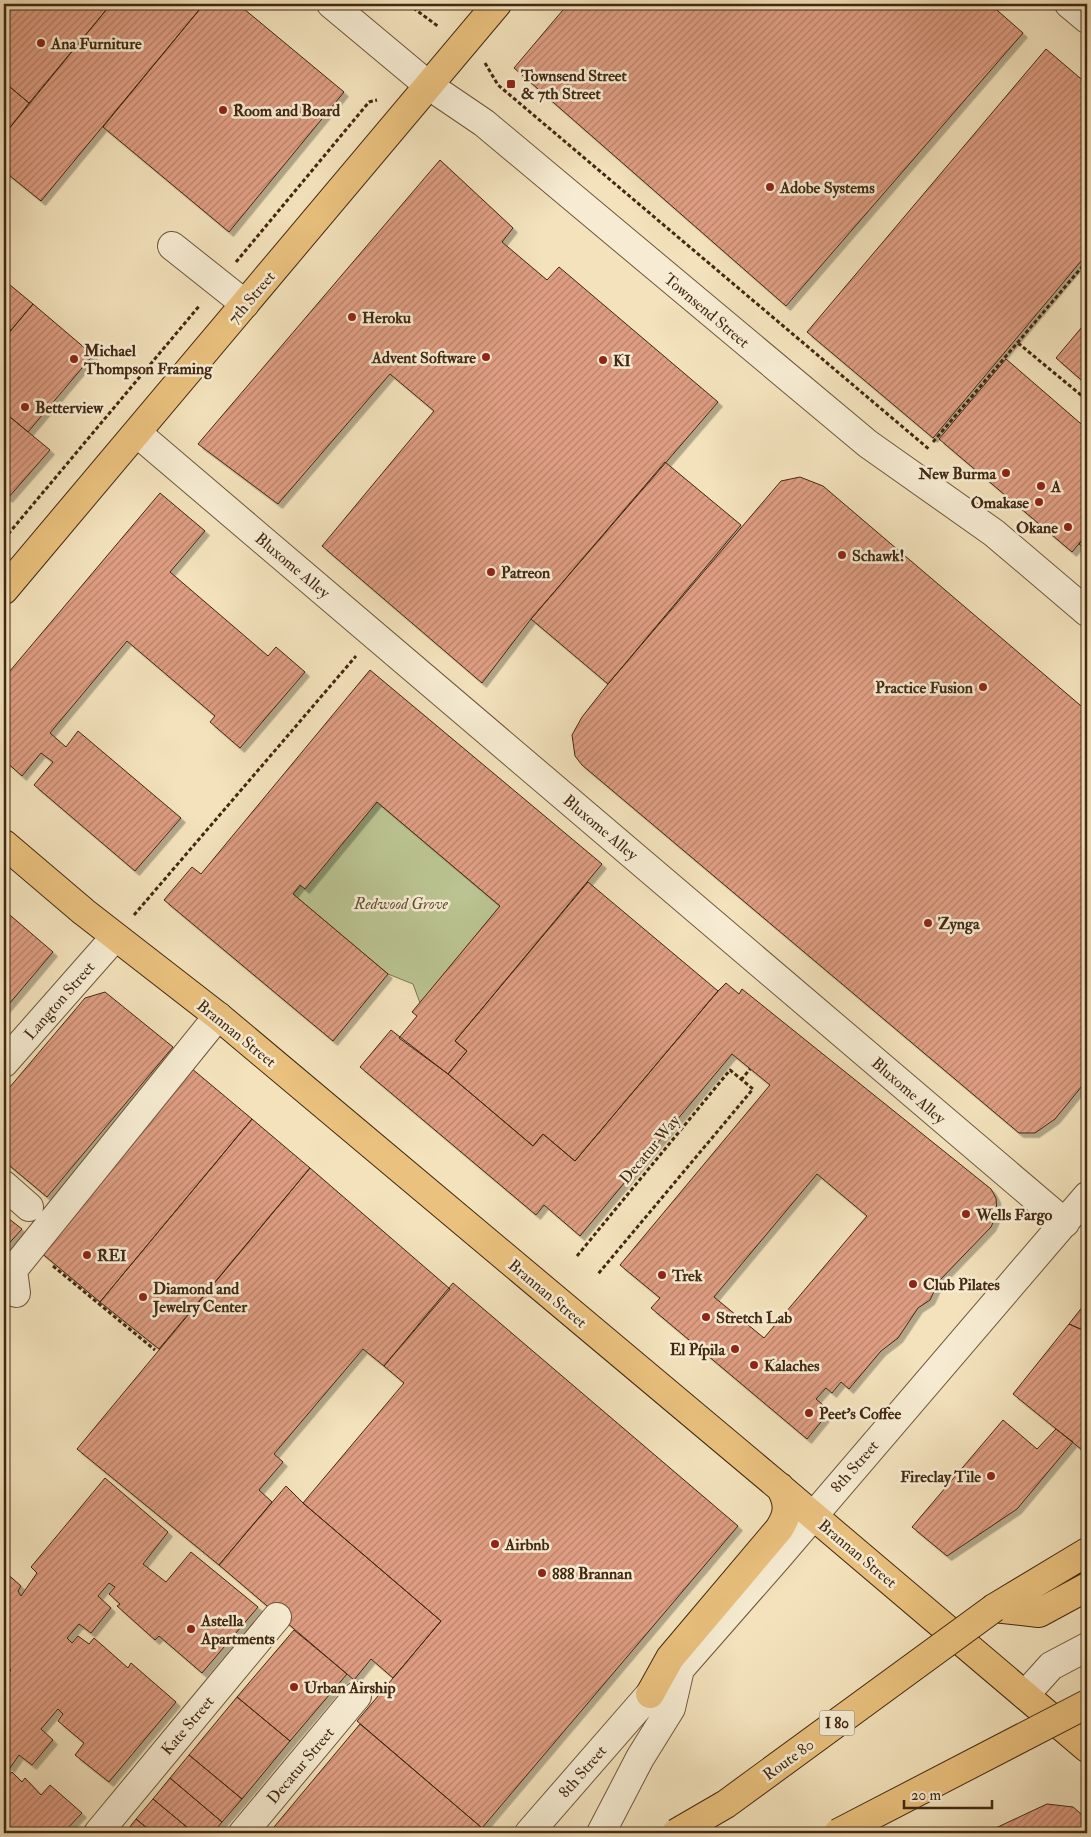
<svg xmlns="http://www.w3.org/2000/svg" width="1091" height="1837" viewBox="0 0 1091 1837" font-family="'IM FELL Double Pica',serif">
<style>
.green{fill:#bac391;stroke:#7e7652}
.building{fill:url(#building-hatch);stroke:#422812;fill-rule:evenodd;filter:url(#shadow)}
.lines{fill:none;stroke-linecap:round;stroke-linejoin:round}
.minor-casing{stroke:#6e563c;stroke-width:30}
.major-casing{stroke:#422812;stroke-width:30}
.highway-casing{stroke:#422812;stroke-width:30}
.path{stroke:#422812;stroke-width:3;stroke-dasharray:4 2.5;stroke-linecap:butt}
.minor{stroke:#f7ecd3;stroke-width:28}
.major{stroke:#eac17e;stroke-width:28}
.highway{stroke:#eac17e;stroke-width:28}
.highway-bridge-casing{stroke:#422812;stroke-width:30;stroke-linecap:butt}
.highway-bridge{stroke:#eac17e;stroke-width:28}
.poi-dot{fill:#8f2418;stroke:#f7ecd3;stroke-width:2}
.labels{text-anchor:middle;stroke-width:5;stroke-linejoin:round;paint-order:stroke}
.shield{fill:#f7ecd3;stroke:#78634c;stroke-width:1}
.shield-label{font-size:15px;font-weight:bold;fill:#422812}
.poi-label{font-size:16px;font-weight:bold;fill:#422812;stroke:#f7ecd3;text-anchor:start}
.street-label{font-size:16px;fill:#422812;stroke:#f7ecd3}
.park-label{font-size:16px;font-style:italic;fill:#604f32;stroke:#f7ecd3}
</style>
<defs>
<pattern id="building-hatch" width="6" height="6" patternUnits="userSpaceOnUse" patternTransform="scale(1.25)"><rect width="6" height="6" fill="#de9d82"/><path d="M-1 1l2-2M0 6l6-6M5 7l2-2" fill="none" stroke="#b68069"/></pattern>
<filter id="shadow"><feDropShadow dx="4.5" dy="4.5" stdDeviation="0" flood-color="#0004"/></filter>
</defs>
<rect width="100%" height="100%" fill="#f3e2bc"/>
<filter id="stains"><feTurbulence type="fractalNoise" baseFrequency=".004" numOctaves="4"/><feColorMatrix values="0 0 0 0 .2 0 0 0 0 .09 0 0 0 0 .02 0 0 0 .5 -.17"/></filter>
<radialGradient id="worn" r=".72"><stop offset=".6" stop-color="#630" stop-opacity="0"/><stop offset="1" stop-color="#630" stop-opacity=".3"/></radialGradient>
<!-- green -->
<path class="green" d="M 377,802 L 500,906 L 420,1003 L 413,984 L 388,974 L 293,894 Z"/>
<!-- building -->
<path class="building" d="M 4,4 L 111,4 L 29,103 L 4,82 Z
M 111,4 L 204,4 L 41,201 L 4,171 L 4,135 Z
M 204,4 L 238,4 L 344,92 L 229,232 L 103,127 Z
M 568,4 L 990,4 L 1023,33 L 786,306 L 514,68 Z
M 1046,49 L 1087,84 L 1087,254 L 933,438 L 807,332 Z
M 4,82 L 29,103 L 4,135 Z
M 440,160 L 513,228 L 502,242 L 547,280 L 559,267 L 718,402 L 531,619 L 482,683 L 322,546 L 434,411 L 390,374 L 278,504 L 198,444 Z
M 4,280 L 33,304 L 11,330 L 4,324 Z
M 33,304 L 93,355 L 28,432 L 4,412 L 4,339 Z
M 1087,321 L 1087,385 L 1056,358 Z
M 4,324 L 11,330 L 4,339 Z
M 1006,359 L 1087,429 L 1087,534 L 1072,552 L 939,439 Z
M 4,412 L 50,450 L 8,498 L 4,495 Z
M 665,462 L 741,525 L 608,684 L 531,619 Z
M 800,477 L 823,486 L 1087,711 L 1087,1080 L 1055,1119 L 1035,1133 L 1019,1133 L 582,765 L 575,756 L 572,735 L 582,717 L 608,684 L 781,481 Z
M 160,493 L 205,531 L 170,572 L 268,656 L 276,647 L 305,672 L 240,748 L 210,722 L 215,716 L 127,641 L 50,733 L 66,747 L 78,731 L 181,818 L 135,871 L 34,785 L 53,762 L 41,753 L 22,776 L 4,760 L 4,678 Z
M 1087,534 L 1087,551 L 1079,544 Z
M 370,670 L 602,864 L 455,1041 L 467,1051 L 448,1074 L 399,1038 L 417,1016 L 412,1012 L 500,906 L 377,802 L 305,889 L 300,885 L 293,894 L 388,974 L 333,1041 L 164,900 L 192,867 L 201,874 Z
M 588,882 L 718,991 L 575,1161 L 543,1134 L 533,1146 L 448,1074 L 467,1051 L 455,1041 Z
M 4,910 L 53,952 L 4,1010 Z
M 726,983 L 739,994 L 742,989 L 788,1026 L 991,1189 L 996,1198 L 997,1214 L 991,1227 L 939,1281 L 930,1300 L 918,1308 L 898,1338 L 881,1351 L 849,1389 L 841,1382 L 832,1393 L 826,1388 L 816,1399 L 830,1411 L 807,1439 L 651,1308 L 660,1298 L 620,1265 L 770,1085 L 732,1054 L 580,1236 L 544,1205 L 536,1215 L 360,1067 L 391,1030 L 448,1074 L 533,1146 L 543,1134 L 575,1161 L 718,991 ZM 817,1174 L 867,1216 L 764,1338 L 714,1297 Z
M 105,992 L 173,1047 L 47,1197 L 4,1161 L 4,1094 L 85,998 Z
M 191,1068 L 252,1119 L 100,1302 L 39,1251 Z
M 252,1119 L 310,1168 L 159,1349 L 100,1302 Z
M 310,1168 L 450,1289 L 384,1366 L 363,1349 L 274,1454 L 283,1462 L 259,1490 L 272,1502 L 219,1565 L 77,1449 Z
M 4,1215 L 22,1229 L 4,1249 Z
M 453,1283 L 738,1526 L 482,1828 L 357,1721 L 441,1621 L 303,1503 L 404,1383 L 384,1366 Z
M 1087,1301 L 1087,1332 L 1069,1324 Z
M 1069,1324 L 1087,1332 L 1087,1454 L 1013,1394 Z
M 1003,1420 L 1037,1449 L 1056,1429 L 1073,1442 L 1017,1509 L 947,1556 L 912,1527 Z
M 105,1478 L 168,1532 L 143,1564 L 166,1582 L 191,1552 L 258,1607 L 202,1673 L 159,1636 L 155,1640 L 117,1606 L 120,1604 L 109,1594 L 115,1587 L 109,1583 L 98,1596 L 111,1608 L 91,1633 L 79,1624 L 67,1638 L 72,1643 L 78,1636 L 89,1644 L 94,1638 L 128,1668 L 131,1663 L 176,1702 L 109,1782 L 75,1755 L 84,1743 L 58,1721 L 63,1714 L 58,1709 L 41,1729 L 53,1740 L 32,1765 L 19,1755 L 10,1768 L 7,1765 L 4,1770 L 4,1678 L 11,1670 L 6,1666 L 4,1669 L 4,1571 L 21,1586 L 18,1591 L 21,1596 L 37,1573 L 31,1567 Z
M 286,1486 L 303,1503 L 441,1621 L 393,1678 L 371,1659 L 354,1680 L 219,1565 Z
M 294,1630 L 347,1674 L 290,1741 L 237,1697 Z
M 237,1697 L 290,1741 L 242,1799 L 189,1755 Z
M 360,1724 L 482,1828 L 477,1833 L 269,1833 Z
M 189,1755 L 242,1799 L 222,1822 L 170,1778 Z
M 12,1772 L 22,1782 L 25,1778 L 41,1795 L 50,1785 L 82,1813 L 63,1833 L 4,1833 L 4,1779 Z
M 170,1778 L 222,1822 L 213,1833 L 194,1833 L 153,1799 Z
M 153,1799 L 194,1833 L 153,1833 L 136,1819 Z
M 1047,1804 L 1073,1807 L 1087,1819 L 1087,1833 L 985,1833 Z
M 136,1819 L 153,1833 L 125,1833 Z"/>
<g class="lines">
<defs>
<path id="minor" d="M 331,4 L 428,85 L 484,123 L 868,444 L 994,533 L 1087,612
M 1069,4 L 1087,19
M 172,246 L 245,304
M 137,433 L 1065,1223
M 4,1063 L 115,937
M 4,1185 L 29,1207
M 16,1293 L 13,1270 L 218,1016
M 1025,1695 L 1051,1666 L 1087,1647
M 98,1833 L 277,1617
M 243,1833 L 357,1696
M 529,1833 L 650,1694 L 680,1669 L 779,1556 L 1087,1196
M 601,1833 L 640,1758 L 671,1708 L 680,1669"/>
<path id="major" d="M 4,590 L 497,4
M 4,844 L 84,912 L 218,1016 L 777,1485 L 1087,1748
M 650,1694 L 670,1658 L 779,1529 C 789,1514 789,1503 780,1487"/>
<path id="highway" d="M 994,1608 L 1087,1552
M 994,1608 L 1039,1613 L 1087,1587"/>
</defs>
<!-- minor casing -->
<use href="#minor" class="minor-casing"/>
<!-- major casing -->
<use href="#major" class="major-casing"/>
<!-- highway casing -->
<use href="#highway" class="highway-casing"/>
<!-- path -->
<path class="path" d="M 408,4 L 439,27
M 485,63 L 498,85 L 930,450
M 236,262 L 369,102 L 377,100
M 1018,343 L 1087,400
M 933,442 L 1087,261
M 4,539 L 200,305
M 134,915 L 356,656
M 741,1080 L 750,1069
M 577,1256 L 730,1070 L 753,1089 L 598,1274
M 53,1266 L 155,1350"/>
<!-- minor -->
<use href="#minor" class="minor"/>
<!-- major -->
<use href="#major" class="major"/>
<!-- highway -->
<use href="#highway" class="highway"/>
<defs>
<path id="highway-bridge" d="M 676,1833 L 726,1804 L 994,1608
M 838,1833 L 1087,1704"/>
</defs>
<!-- highway-bridge casing -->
<use href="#highway-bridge" class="highway-bridge-casing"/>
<!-- highway-bridge -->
<use href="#highway-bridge" class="highway-bridge"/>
</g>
<!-- markers -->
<g class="poi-dot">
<circle cx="41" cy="43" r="5"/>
<rect x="506" y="79" width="10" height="10" rx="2.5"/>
<circle cx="223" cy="110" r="5"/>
<circle cx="770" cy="187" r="5"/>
<circle cx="352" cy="317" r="5"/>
<circle cx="486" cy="357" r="5"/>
<circle cx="74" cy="359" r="5"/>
<circle cx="603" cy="360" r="5"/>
<circle cx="25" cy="407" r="5"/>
<circle cx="1006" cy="473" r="5"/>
<circle cx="1041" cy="486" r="5"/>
<circle cx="1039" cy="502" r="5"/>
<circle cx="1068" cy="527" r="5"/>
<circle cx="842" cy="555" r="5"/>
<circle cx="491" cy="572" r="5"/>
<circle cx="983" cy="687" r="5"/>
<circle cx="928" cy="923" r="5"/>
<circle cx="966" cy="1214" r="5"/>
<circle cx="87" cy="1255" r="5"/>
<circle cx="662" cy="1275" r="5"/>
<circle cx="913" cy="1284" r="5"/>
<circle cx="143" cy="1297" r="5"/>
<circle cx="706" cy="1317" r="5"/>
<circle cx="735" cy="1349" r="5"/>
<circle cx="754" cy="1365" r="5"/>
<circle cx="809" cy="1413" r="5"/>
<circle cx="991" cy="1476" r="5"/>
<circle cx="495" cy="1544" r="5"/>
<circle cx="542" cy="1573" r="5"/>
<circle cx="191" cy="1629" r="5"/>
<circle cx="294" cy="1687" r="5"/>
</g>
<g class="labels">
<!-- shield labels -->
<rect class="shield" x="819.5" y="1710.5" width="35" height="25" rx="4"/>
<g class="shield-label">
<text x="837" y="1728">I 80</text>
</g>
<!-- poi labels -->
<g class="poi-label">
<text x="51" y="49">Ana Furniture</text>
<text x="521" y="81">Townsend Street<tspan x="521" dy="18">&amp; 7th Street</tspan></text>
<text x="233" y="116">Room and Board</text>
<text x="780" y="193">Adobe Systems</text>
<text x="362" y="323">Heroku</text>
<text x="84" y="356">Michael<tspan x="84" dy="18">Thompson Framing</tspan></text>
<text x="476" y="363" text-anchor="end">Advent Software</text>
<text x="613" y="366">KI</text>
<text x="35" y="413">Betterview</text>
<text x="996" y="479" text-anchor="end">New Burma</text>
<text x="1051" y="492">A</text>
<text x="1029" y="508" text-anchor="end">Omakase</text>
<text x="1058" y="533" text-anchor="end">Okane</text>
<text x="852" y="561">Schawk!</text>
<text x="501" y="578">Patreon</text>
<text x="973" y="693" text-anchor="end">Practice Fusion</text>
<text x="938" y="929">Zynga</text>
<text x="976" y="1220">Wells Fargo</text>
<text x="97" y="1261">REI</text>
<text x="672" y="1281">Trek</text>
<text x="923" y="1290">Club Pilates</text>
<text x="153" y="1294">Diamond and<tspan x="153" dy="18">Jewelry Center</tspan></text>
<text x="716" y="1323">Stretch Lab</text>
<text x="725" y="1355" text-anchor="end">El Pípila</text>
<text x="764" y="1371">Kalaches</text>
<text x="819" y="1419">Peet's Coffee</text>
<text x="981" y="1482" text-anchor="end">Fireclay Tile</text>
<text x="505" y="1550">Airbnb</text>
<text x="552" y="1579">888 Brannan</text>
<text x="201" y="1626">Astella<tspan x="201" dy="18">Apartments</tspan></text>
<text x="304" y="1693">Urban Airship</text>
</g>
<!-- street labels -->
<g class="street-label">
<text transform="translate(251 297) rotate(-50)" y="6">7th Street</text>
<text transform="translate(707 310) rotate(40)" y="6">Townsend Street</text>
<text transform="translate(293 565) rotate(40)" y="6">Bluxome Alley</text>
<text transform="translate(601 827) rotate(40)" y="6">Bluxome Alley</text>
<text transform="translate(59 1000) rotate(-49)" y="6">Langton Street</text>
<text transform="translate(237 1033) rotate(39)" y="6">Brannan Street</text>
<text transform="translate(909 1090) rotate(41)" y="6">Bluxome Alley</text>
<text transform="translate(649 1149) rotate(-50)" y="6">Decatur Way</text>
<text transform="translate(548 1293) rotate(40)" y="6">Brannan Street</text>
<text transform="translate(854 1466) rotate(-49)" y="6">8th Street</text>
<text transform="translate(858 1553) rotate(40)" y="6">Brannan Street</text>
<text transform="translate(187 1725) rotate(-50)" y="6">Kate Street</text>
<text transform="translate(788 1759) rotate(-36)" y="6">Route 80</text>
<text transform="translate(300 1765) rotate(-50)" y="6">Decatur Street</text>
<text transform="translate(582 1771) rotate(-49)" y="6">8th Street</text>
</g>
<!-- park labels -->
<g class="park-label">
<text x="401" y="909">Redwood Grove</text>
</g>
</g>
<!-- margin -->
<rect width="1091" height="1837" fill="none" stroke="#f3e2bc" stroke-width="20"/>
<rect x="5" y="5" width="1081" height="1827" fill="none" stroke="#422812" stroke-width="2.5"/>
<rect x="10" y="10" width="1071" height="1817" fill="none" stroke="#422812"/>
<!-- scale -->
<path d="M904 1800v8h88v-8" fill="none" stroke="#422812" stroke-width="2.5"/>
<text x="911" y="1800" font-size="15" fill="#422812" stroke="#f7ecd3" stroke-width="4" paint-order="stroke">20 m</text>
<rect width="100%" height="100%" filter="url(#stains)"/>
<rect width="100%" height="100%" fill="url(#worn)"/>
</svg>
